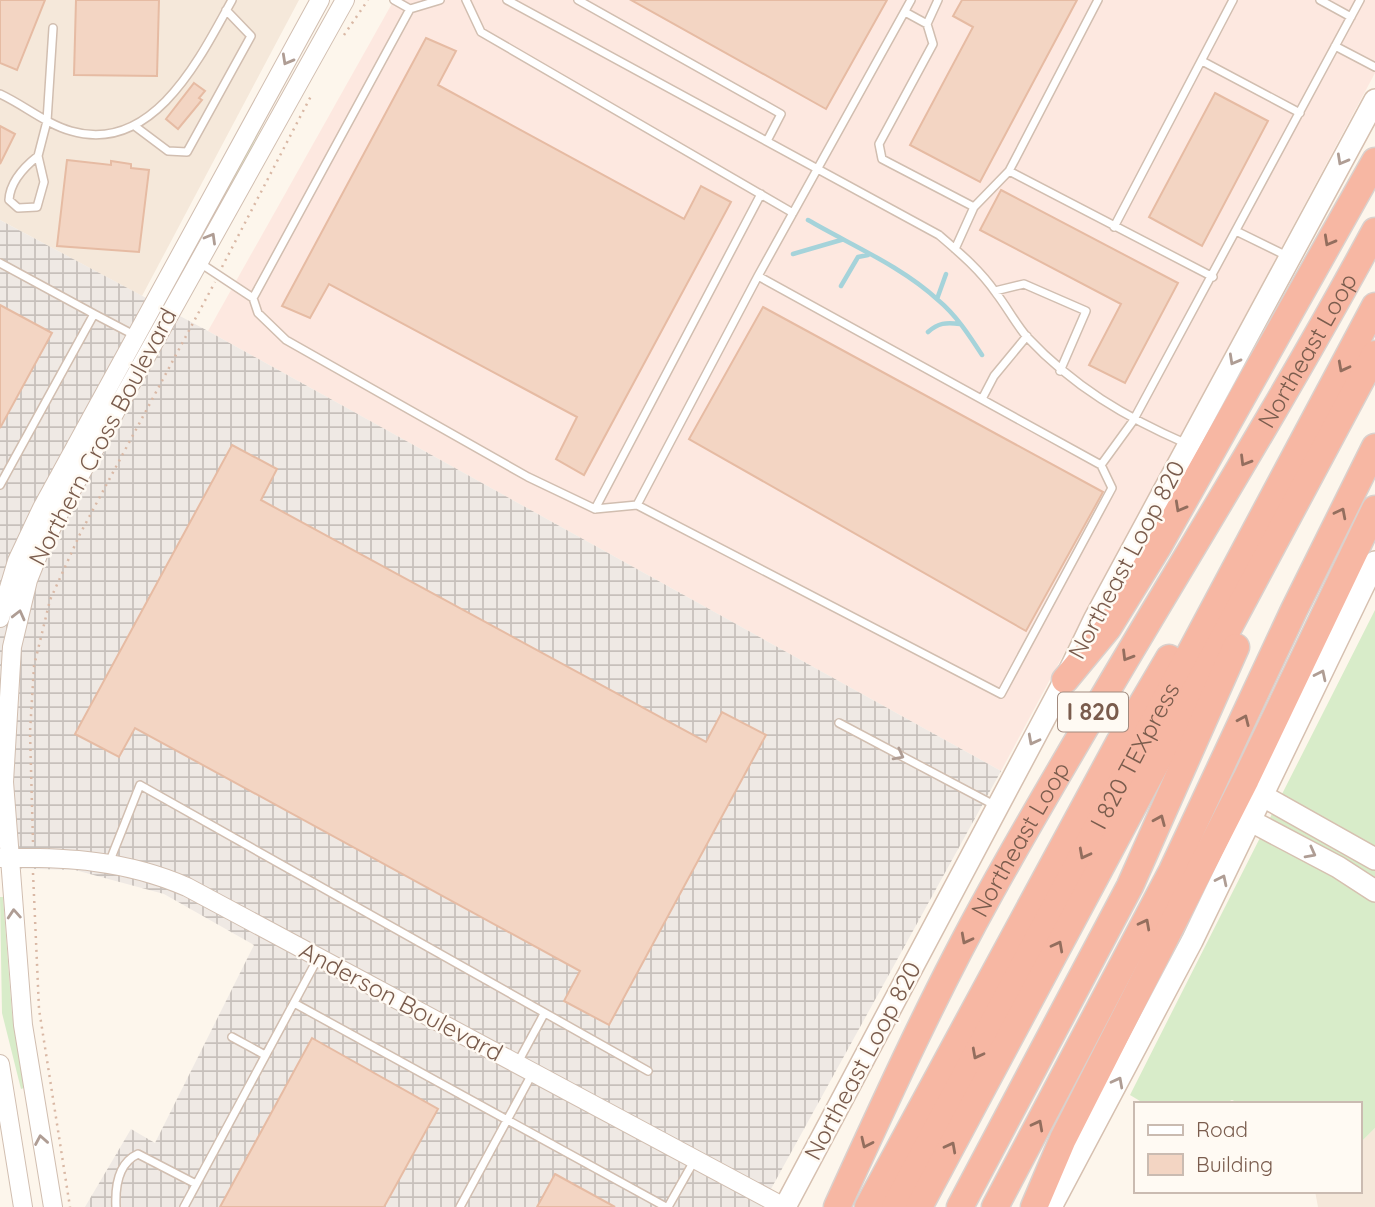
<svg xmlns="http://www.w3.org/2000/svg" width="1375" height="1207" viewBox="0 0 1375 1207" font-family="Quicksand,sans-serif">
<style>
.residential{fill:#f5e8da}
.commercial{fill:#fde8e0}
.industrial{fill:url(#industrial-grid)}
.grass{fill:#d8ecc9}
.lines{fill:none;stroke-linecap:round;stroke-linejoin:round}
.stream{stroke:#a5d3da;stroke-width:4.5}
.building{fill:#f3d5c3;stroke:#e6bba3;stroke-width:2}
.service-casing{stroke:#d1beb0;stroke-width:10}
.tertiary-casing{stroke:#d1beb0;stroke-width:20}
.secondary-casing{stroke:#d6c0b0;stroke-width:24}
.motorway-casing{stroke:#dad1cd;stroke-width:29}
.path{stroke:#d9b8a5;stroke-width:2.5;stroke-dasharray:2 5;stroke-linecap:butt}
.service{stroke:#fff;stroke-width:7}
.tertiary{stroke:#fff;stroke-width:18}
.secondary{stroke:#fff;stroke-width:21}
.motorway{stroke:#f7b7a3;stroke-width:26}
.oneway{stroke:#af9d94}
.oneway2{stroke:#936e5e}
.labels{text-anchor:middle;stroke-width:5;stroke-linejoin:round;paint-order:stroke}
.shield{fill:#fffaf3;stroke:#a28b7f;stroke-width:2}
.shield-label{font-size:23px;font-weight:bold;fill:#7a5c4d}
.street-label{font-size:24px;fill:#7a5c4d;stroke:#fffaf3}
</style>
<defs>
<pattern id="industrial-grid" width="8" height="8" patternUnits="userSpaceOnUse" patternTransform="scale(1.75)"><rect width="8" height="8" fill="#efe9e4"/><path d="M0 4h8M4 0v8" fill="none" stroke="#c7c0bb"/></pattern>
</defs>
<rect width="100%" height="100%" fill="#fdf6ec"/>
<!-- residential -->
<path class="residential" d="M 0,0 L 299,0 L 142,296 L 0,220 Z
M 1375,1128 L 1375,1207 L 1318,1207 L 1315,1191 L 1359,1191 L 1359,1144 Z"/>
<!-- commercial -->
<path class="commercial" d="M 394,0 L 1375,0 L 1375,73 L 1001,771 L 208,331 Z"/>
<!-- industrial -->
<path class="industrial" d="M 0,220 L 208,331 L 1001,771 L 761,1207 L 85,1207 L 131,1129 L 155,1143 L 254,945 L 164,894 L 75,870 L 0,868 Z"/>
<!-- grass -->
<path class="grass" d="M 275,100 L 242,167 L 165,299 Z
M 1375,610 L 1375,1128 L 1359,1144 L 1359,1104 L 1241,1104 L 1232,1100 L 1223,1104 L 1145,1104 L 1130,1095 Z
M 0,897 L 3,897 L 12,1013 L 24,1088 L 21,1089 L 2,1013 Z"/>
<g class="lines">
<!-- stream -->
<path class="stream" d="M 808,220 C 851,245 901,266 938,300 C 956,315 969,335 982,355
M 793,254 L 841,240
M 841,286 L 858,257 L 868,255
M 937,299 L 946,274
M 928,332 C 938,323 946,322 960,324"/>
</g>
<!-- building -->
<path class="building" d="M 0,0 L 45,0 L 17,70 L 0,63 Z
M 76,0 L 159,0 L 157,76 L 74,75 Z
M 631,0 L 887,0 L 826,109 Z
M 962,0 L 1077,0 L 980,182 L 910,145 L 973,27 L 953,16 Z
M 426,38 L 456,51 L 438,85 L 684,219 L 701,186 L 731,202 L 584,475 L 556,459 L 577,417 L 329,284 L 310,318 L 282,306 Z
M 194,83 L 205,91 L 199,98 L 202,100 L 178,129 L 166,119 Z
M 1215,93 L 1268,121 L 1202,246 L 1149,217 Z
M 0,126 L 15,134 L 0,164 Z
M 67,160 L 111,165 L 111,161 L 131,164 L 131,168 L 149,170 L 139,252 L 57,246 Z
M 1001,190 L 1178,283 L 1125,383 L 1089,365 L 1121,304 L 980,230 Z
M 0,305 L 52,333 L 0,428 Z
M 763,307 L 1103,492 L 1026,631 L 689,439 Z
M 232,445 L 277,469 L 261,500 L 706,742 L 722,712 L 766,735 L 609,1025 L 564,1001 L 580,971 L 135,728 L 119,757 L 75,734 Z
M 312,1038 L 438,1109 L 384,1207 L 220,1207 Z
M 555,1174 L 615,1207 L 537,1207 Z"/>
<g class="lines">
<defs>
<path id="service" d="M 394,0 L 410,9 L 440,0
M 466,0 L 481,32 L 793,213
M 507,0 L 939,235 C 960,253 980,270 996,293 C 1007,307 1015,323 1027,337 C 1074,387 1125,417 1187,444
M 578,0 L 781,114 L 767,141
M 1320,0 L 1351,17
M 905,12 L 927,24 L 933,44 L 879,144 L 882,159 L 974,207
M 927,24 L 938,0
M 1335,46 L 1375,67
M 1202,61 L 1300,113
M 0,94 C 24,105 46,124 71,131 C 153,155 200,58 232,0
M 136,127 L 168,151 L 187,152 L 251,36 L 226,10
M 38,156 C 24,167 10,182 9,200 L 18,208 L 37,207 L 44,182 L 38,156 L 47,121 L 53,28
M 1009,171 L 1213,277
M 1114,227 L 1233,0
M 1236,231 L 1289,257
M 955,249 L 974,207 L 1009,171 L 1098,0
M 0,263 L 94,314 L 0,485
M 200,263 L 253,298 L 258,313 L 286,340 L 528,477 L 595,509 L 637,505 L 758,276 L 911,0
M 758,276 L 1101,465 L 1133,421 L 1360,0
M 995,291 L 1024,284 L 1086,311 L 1060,371
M 253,298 L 410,9
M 94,314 L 134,335
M 982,399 L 994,376 L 1027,336
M 637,505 L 1001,694 L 1112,488 L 1101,465
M 595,509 L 761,194
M 839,723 L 996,806
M 109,863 L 140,785 L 648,1071
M 294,1003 L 666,1207
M 232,1037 L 265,1055
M 517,1064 L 544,1014
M 116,1207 C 115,1186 118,1163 138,1154 L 196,1184
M 184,1207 L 318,958
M 460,1207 L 532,1074
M 668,1207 L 694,1161"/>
<path id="tertiary" d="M 0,618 L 17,561 L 42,508 L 320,0
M 0,858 C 65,857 126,860 187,887 L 784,1207
M 0,1064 L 23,1207
M 53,1207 L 23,1025 L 4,782 L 12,647 L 28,580 L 40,550 L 66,500 L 345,0"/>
<path id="secondary" d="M 1263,796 L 1375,859
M 1251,821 L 1338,867 L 1375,891
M 785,1207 L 1065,680 L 1094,620 L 1375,100
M 1051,1207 L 1192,941 L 1375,562"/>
<g id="motorway">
<path d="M 1065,680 L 1108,628 L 1158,547 L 1375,161"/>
<path id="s1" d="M 837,1207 C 885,1102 933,996 989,895 C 1113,671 1253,457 1375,231"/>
<path d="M 868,1207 L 1120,741 L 1169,658"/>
<path id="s2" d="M 895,1207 L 1375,306"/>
<path d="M 919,1207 L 1375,354"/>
<path d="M 960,1207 L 1130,886 L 1236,647"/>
<path d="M 995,1207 L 1172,871 L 1294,610 L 1375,447"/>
<path d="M 1034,1207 L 1063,1139 L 1246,779 L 1375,509"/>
</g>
</defs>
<!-- service casing -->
<use href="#service" class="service-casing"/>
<!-- tertiary casing -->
<use href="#tertiary" class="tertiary-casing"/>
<!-- secondary casing -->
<use href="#secondary" class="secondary-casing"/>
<!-- motorway casing -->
<use href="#motorway" class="motorway-casing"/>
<!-- path -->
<path class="path" d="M 344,35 L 368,0
M 222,267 L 311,96
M 33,842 L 30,732 L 34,666 L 50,600 L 80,534 L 215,282
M 33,873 L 39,1009 L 70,1207"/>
<!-- service -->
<use href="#service" class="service"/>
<!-- tertiary -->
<use href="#tertiary" class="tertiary"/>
<!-- secondary -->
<use href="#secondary" class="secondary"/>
<!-- motorway -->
<use href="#motorway" class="motorway"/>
</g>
<!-- one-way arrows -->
<defs><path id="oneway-chevron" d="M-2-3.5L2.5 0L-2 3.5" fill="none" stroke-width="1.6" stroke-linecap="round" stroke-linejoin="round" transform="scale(1.75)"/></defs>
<g class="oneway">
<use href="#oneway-chevron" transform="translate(287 60) rotate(119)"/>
<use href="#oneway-chevron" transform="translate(1342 160) rotate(119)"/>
<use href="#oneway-chevron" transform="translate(211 238) rotate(-60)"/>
<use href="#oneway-chevron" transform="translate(1234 360) rotate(119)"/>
<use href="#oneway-chevron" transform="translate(19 615) rotate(-76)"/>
<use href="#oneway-chevron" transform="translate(1321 675) rotate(-64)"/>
<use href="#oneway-chevron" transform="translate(1033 740) rotate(118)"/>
<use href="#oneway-chevron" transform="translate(899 755) rotate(28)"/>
<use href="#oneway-chevron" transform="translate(1311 853) rotate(28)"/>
<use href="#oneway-chevron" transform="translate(1222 880) rotate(-64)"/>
<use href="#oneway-chevron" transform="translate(14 914) rotate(-94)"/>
<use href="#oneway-chevron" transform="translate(1118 1082) rotate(-62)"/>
<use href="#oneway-chevron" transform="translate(41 1140) rotate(-100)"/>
</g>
<g class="oneway2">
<use href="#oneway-chevron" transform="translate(1329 241) rotate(119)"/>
<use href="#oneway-chevron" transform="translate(1343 367) rotate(118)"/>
<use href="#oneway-chevron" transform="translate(1245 461) rotate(121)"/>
<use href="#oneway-chevron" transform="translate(1180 507) rotate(119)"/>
<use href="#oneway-chevron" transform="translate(1341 513) rotate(-63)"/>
<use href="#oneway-chevron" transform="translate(1127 656) rotate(121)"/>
<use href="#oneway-chevron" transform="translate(1244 720) rotate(-66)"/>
<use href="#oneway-chevron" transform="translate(1160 820) rotate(-67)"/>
<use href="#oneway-chevron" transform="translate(1084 854) rotate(118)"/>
<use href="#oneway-chevron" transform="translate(1145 924) rotate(-62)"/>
<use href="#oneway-chevron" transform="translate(966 939) rotate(118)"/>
<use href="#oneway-chevron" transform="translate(1058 946) rotate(-62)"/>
<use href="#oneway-chevron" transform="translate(977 1054) rotate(118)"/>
<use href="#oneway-chevron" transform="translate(1038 1125) rotate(-62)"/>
<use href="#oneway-chevron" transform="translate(866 1143) rotate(115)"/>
<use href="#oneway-chevron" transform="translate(951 1147) rotate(-62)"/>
</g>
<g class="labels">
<!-- shield labels -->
<rect class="shield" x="1058" y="692.5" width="70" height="39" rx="5"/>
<g class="shield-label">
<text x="1093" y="720">I 820</text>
</g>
<!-- street labels -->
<g class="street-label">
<text dy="8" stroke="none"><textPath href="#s1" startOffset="978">Northeast Loop</textPath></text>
<text transform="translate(103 437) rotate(-62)" y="8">Northern Cross Boulevard</text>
<text transform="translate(1127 560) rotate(-62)" y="8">Northeast Loop 820</text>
<text dy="8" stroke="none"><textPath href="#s2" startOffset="511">I 820 TEXpress</textPath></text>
<text dy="8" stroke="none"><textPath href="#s1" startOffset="411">Northeast Loop</textPath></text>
<text transform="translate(401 1002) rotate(28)" y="8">Anderson Boulevard</text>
<text transform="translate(863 1061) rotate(-62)" y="8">Northeast Loop 820</text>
</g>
</g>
<!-- legend -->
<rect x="1134" y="1102" width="228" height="91" fill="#fffaf3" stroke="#cabbb1" stroke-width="2"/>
<rect x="1148" y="1125" width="35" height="10" fill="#ffffff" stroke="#cabbb1" stroke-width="2"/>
<text x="1196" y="1137" font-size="21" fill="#7a5c4d">Road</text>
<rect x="1148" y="1154" width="35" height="21" fill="#f3d5c3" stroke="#cabbb1" stroke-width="2"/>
<text x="1196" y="1172" font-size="21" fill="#7a5c4d">Building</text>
</svg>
